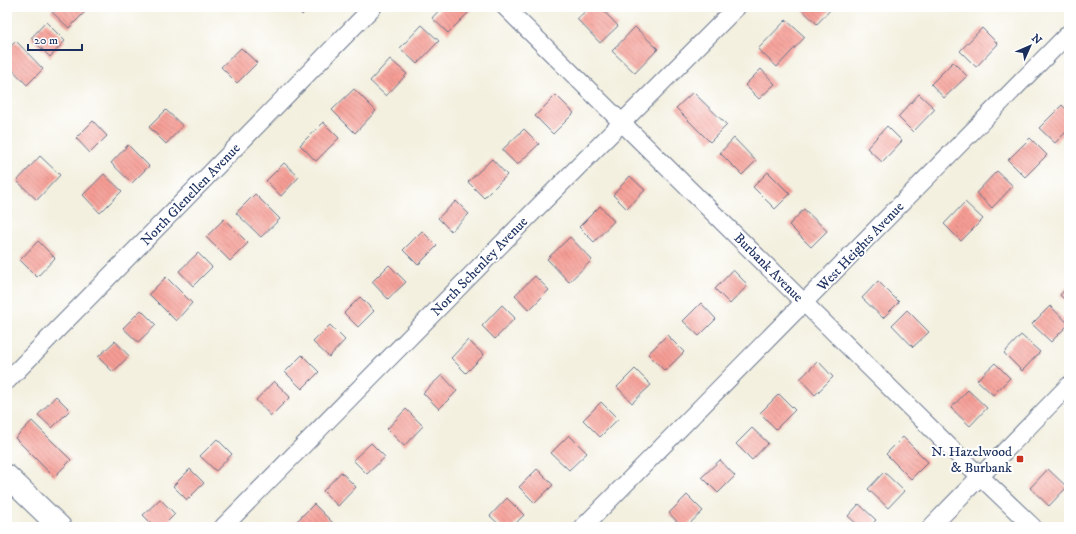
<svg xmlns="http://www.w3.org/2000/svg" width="1076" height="534" viewBox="0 0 1076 534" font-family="'IM FELL DW Pica',serif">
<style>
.building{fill:url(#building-back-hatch)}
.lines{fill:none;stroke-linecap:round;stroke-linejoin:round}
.minor-casing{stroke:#67738b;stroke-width:19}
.tertiary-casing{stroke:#67738b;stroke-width:24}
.minor{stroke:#fff;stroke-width:17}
.tertiary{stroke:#fff;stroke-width:22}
.poi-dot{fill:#c8321e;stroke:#fff;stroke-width:1.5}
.labels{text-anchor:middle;stroke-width:4;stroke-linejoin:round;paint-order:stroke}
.street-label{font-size:14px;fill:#1b2f5e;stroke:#fff}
.poi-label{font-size:14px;fill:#1b2f5e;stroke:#fff;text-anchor:end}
</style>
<defs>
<pattern id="building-back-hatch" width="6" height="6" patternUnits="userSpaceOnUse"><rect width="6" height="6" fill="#f69d94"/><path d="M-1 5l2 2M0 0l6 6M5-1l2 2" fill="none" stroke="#c6807c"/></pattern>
</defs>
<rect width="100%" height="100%" fill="#fff"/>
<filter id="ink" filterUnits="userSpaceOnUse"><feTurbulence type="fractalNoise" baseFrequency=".025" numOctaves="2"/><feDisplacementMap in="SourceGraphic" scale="8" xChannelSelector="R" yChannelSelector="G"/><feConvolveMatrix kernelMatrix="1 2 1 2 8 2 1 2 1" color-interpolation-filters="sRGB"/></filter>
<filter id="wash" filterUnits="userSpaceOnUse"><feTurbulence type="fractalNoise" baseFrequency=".012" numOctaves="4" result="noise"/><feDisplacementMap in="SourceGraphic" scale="16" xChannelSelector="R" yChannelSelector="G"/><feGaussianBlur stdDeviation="0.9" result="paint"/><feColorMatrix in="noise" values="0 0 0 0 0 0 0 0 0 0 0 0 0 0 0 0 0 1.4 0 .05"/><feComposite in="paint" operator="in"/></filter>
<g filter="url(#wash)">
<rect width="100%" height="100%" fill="#f3f0df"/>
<g id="blocks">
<!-- building -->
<path class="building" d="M 55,7 L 81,7 L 86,11 L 69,28 L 51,11 Z
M 294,7 L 310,7 L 302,15 Z
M 442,7 L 468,7 L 471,10 L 448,33 L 432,18 Z
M 590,7 L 600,7 L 618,26 L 600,43 L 577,19 Z
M 799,7 L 833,7 L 817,24 Z
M 786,20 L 805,37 L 777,67 L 758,49 Z
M 46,22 L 65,41 L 50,57 L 31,38 Z
M 422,25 L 439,41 L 417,64 L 400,48 Z
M 635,27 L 658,49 L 635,73 L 612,51 Z
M 982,28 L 998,44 L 976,67 L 960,51 Z
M 16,41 L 43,69 L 27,85 L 7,64 L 7,50 Z
M 241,48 L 257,63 L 237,83 L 221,67 Z
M 390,59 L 407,74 L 386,96 L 370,81 Z
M 953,62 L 967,76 L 944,98 L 931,84 Z
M 761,69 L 775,84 L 759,99 L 745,85 Z
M 354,89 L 376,111 L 355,133 L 332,110 Z
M 693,92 L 727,125 L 710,142 L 676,108 Z
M 919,94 L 935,109 L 913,132 L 898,117 Z
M 556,95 L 574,113 L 553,134 L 535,116 Z
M 1062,105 L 1069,112 L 1069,129 L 1055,143 L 1039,128 Z
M 166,110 L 183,126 L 166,144 L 149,127 Z
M 93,121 L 107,136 L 90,153 L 76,138 Z
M 323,122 L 339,138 L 316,161 L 300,145 Z
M 887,126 L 902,141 L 882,162 L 867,148 Z
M 524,129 L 539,144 L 517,165 L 502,150 Z
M 734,138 L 756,161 L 742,175 L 720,153 Z
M 1030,138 L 1047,155 L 1025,177 L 1008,160 Z
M 128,145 L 149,166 L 132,183 L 111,163 Z
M 40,156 L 60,175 L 37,200 L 17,181 Z
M 492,159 L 507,175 L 484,198 L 468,182 Z
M 284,163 L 299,177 L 281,196 L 266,181 Z
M 997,171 L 1013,186 L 992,208 L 976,193 Z
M 768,172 L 790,194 L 775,209 L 753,187 Z
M 104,174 L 122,191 L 100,213 L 83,195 Z
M 630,176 L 645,190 L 627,209 L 613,195 Z
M 255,194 L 280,219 L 261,237 L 236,213 Z
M 456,201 L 469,214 L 451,231 L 438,218 Z
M 965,202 L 983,219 L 961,241 L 944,224 Z
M 600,206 L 614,221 L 594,242 L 579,227 Z
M 804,209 L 827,231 L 811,247 L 789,225 Z
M 224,219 L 248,243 L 230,261 L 206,237 Z
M 422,231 L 437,246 L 418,265 L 403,250 Z
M 570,237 L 592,260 L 569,282 L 547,259 Z
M 38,241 L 55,258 L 37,277 L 20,260 Z
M 198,253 L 212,267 L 193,286 L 179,271 Z
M 389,265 L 406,282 L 388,299 L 372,282 Z
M 733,270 L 748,285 L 730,304 L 715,289 Z
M 535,276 L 549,290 L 529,310 L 515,295 Z
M 166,277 L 192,303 L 176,321 L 149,294 Z
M 878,281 L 899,302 L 883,318 L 862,298 Z
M 1069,285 L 1069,304 L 1060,295 Z
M 360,297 L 374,311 L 358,327 L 344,313 Z
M 701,303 L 716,319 L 699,336 L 683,321 Z
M 502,305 L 515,318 L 495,339 L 482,326 Z
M 1050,306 L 1069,324 L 1051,342 L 1032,324 Z
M 141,310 L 156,325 L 138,342 L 123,328 Z
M 907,310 L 929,332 L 913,347 L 892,325 Z
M 330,325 L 345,340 L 329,357 L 313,342 Z
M 667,335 L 684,352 L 665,371 L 648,354 Z
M 1021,335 L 1040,352 L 1022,371 L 1004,353 Z
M 468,340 L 484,355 L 466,373 L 451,358 Z
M 115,341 L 129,356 L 113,372 L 98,357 Z
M 302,355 L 319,372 L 302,389 L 285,372 Z
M 818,361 L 833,377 L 815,395 L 800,379 Z
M 995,363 L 1010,378 L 993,395 L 977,380 Z
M 635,369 L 651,385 L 632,403 L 617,387 Z
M 442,375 L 457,391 L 439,409 L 423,393 Z
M 274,381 L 290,397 L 271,416 L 256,400 Z
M 968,390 L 987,408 L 970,426 L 951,408 Z
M 779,394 L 795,410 L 776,429 L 760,413 Z
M 56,396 L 70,410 L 52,428 L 38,415 Z
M 601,402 L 618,419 L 600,437 L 583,420 Z
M 406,409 L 423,426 L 404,446 L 387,429 Z
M 32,421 L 71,460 L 54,477 L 15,438 Z
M 752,428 L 768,443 L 752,460 L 736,444 Z
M 569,435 L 587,453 L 569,470 L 551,453 Z
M 903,437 L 928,462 L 911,479 L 886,454 Z
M 217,439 L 232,454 L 216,471 L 200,456 Z
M 371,443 L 385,457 L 367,474 L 353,460 Z
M 720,460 L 735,476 L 718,493 L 702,477 Z
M 190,469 L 204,483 L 187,500 L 173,486 Z
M 537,469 L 553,485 L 535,503 L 519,487 Z
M 1048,469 L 1067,487 L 1049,506 L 1030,488 Z
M 341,472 L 356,487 L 338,506 L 323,491 Z
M 884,472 L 904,491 L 888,508 L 868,489 Z
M 687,495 L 703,511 L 686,527 L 682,527 L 669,513 Z
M 507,498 L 524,515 L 512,527 L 502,527 L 490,516 Z
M 160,499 L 175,514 L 162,527 L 155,527 L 143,515 Z
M 314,504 L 334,524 L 331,527 L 295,527 L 293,525 Z
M 859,504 L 876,520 L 869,527 L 860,527 L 848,516 Z"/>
</g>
</g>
<g filter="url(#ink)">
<use href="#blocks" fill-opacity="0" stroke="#67738b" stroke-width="1"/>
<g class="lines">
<defs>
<path id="minor" d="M 505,7 L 963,460 L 1033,527
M 7,381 L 373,7
M 223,527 L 531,214 L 737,7
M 583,527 L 1069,33
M 931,527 L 1069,385"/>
<path id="tertiary" d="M 7,476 L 60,527"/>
</defs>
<!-- minor casing -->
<use href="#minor" class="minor-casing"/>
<!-- tertiary casing -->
<use href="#tertiary" class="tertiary-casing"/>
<!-- minor -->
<use href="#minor" class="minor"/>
<!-- tertiary -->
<use href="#tertiary" class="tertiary"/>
</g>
</g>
<!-- markers -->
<rect class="poi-dot" x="1016" y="455" width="8" height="8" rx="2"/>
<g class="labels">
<!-- street labels -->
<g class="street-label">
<text transform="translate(190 194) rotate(-46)" y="5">North Glenellen Avenue</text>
<text transform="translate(860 246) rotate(-46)" y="5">West Heights Avenue</text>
<text transform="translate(479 266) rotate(-46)" y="5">North Schenley Avenue</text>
<text transform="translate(769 267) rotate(45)" y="5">Burbank Avenue</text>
</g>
<!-- poi labels -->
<g class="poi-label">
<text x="1012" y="456">N. Hazelwood<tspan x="1012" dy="16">&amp; Burbank</tspan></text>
</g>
</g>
<!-- margin -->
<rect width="1076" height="534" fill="none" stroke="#fff" stroke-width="24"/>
<!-- north arrow -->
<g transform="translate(1030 46) rotate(45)" stroke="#ffffff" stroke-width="3" paint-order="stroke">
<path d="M0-3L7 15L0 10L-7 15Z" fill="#1b2f5e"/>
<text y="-6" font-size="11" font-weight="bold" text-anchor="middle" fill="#1b2f5e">N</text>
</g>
<!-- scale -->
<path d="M28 44v6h54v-6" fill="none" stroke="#1b2f5e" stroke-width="2"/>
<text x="34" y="44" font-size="12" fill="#1b2f5e" stroke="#ffffff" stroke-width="3" paint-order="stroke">20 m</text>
</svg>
